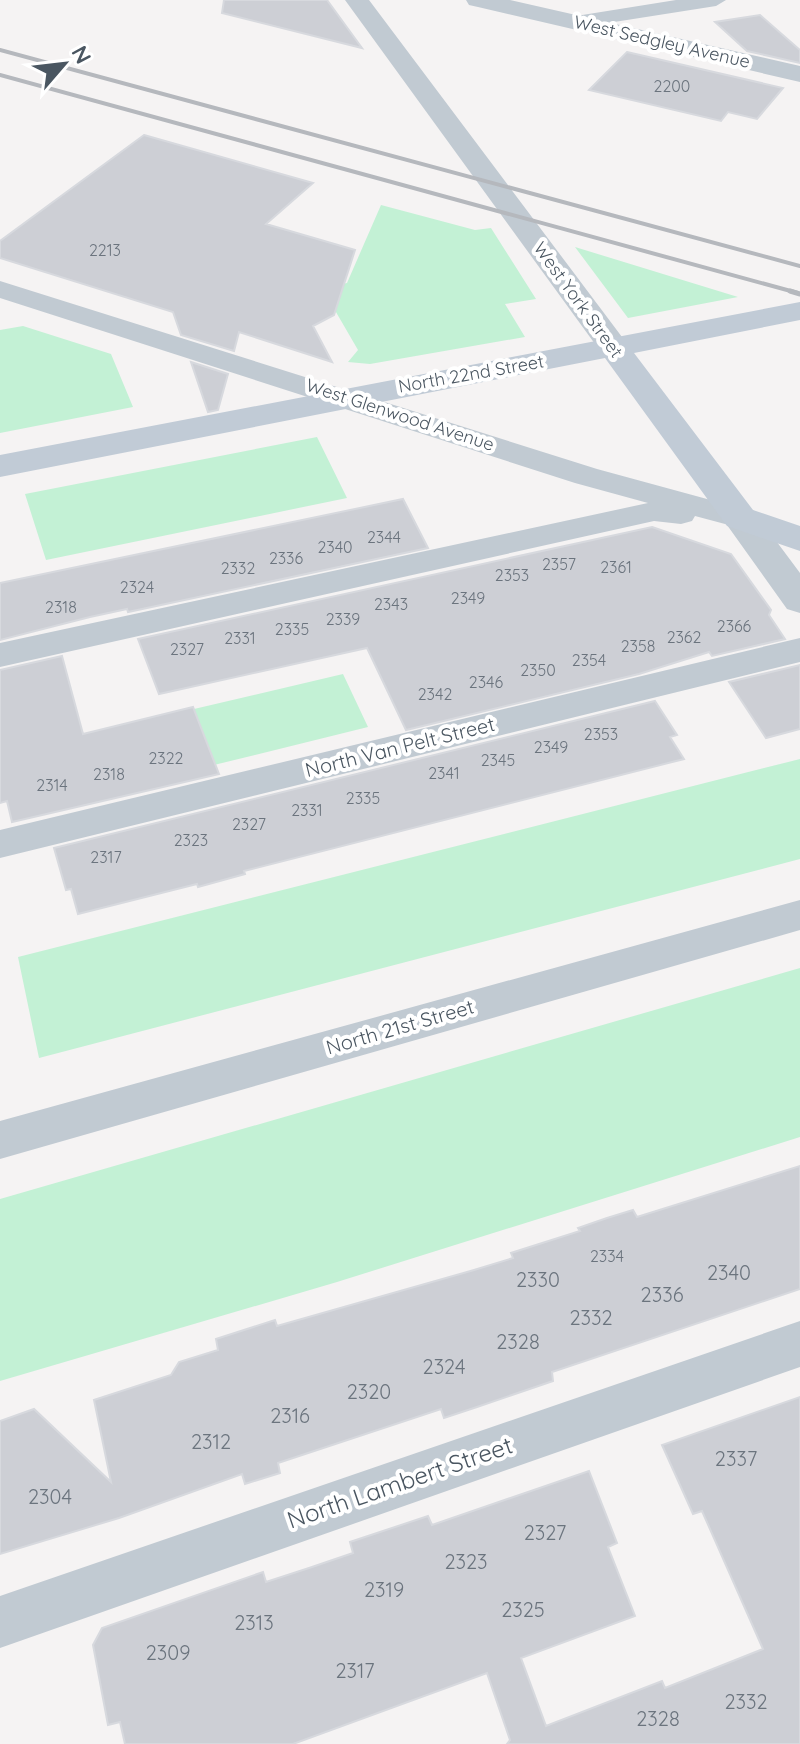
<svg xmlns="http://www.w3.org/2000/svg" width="800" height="1744" viewBox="0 0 800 1744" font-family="Quicksand,sans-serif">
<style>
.green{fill:#c3f1d5}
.building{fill:#cdcfd5;stroke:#d7d9de;stroke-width:2}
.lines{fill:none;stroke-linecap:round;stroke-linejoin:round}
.minor{fill:#c1cad2;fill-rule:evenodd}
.tertiary{fill:#c1cad2;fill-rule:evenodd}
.secondary{fill:#c1cbd6;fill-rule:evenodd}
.rail-far1{stroke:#b5b8bd;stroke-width:4}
.rail{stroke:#b5b8bd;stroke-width:5}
.labels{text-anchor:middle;stroke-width:8;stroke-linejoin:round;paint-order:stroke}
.number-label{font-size:16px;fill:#6b747e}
.far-street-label{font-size:18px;fill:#4a5661;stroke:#fff}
.street-label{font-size:20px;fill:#4a5661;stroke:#fff}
.near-number-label{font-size:20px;fill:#6b747e}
.near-street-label{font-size:24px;fill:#4a5661;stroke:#fff}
</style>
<rect width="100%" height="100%" fill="#f5f3f3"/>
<!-- green -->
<path class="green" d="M 381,205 L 475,230 L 491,228 L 536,299 L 505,304 L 525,337 L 370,364 L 348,362 L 358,350 L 322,288 L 347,283 Z
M 575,247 L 738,297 L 628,318 Z
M 23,326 L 111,354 L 133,407 L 0,433 L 0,330 Z
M 317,437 L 347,498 L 46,560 L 25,494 Z
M 343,674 L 368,727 L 214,765 L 194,709 Z
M 800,759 L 800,859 L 39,1058 L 18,957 Z
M 800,968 L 800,1137 L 337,1282 L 0,1381 L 0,1199 Z"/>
<!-- building -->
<path class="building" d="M 224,0 L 327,0 L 362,48 L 222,13 Z
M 760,15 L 800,50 L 800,63 L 747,51 L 715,22 Z
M 627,52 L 783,88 L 757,119 L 728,112 L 721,121 L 589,90 Z
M 144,135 L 313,183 L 266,224 L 355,250 L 334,315 L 313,326 L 332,362 L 239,332 L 234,351 L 181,335 L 173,312 L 0,258 L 0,241 Z
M 191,362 L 228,374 L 218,410 L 208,412 Z
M 403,499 L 428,548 L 128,612 L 127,609 L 90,617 L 0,640 L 0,583 Z
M 652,527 L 731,554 L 771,610 L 769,615 L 785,639 L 712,656 L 709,652 L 639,674 L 406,730 L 367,648 L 159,694 L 138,639 Z
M 62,656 L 83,734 L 193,707 L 219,774 L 12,822 L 7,801 L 0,803 L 0,670 Z
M 800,665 L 800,729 L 766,738 L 729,682 Z
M 655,701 L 677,735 L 670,737 L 684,759 L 244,871 L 245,874 L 198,887 L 197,884 L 78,914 L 71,889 L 66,890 L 54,848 Z
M 800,1166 L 800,1289 L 552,1372 L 553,1381 L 477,1407 L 444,1418 L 441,1409 L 278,1463 L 280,1473 L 245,1484 L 242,1474 L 119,1518 L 0,1554 L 0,1421 L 34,1409 L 111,1482 L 94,1400 L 171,1375 L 179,1362 L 218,1350 L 216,1339 L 275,1320 L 277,1326 L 474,1270 L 513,1258 L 511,1253 L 580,1231 L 578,1228 L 607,1218 L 633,1210 L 637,1217 Z
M 800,1397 L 800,1744 L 507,1744 L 510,1740 L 487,1673 L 293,1744 L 125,1744 L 120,1722 L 108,1725 L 93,1645 L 102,1628 L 263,1572 L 266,1582 L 309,1568 L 353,1553 L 350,1542 L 428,1516 L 432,1525 L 589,1471 L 617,1543 L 608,1547 L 635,1616 L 521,1658 L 546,1726 L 662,1681 L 665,1688 L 763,1649 L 702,1511 L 693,1514 L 662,1445 Z"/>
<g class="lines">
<!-- minor -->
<path class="minor" d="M 676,0 L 726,0 L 716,6 L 576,28 L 565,22 L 576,16 Z
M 0,281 L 597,469 L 751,511 L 756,518 L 751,525 L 740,528 L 695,516 L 692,521 L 681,524 L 654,521 L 0,667 L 0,643 L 648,503 L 575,483 L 0,298 Z
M 800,638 L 800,662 L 0,858 L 0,830 Z
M 800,900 L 800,930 L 0,1159 L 0,1121 Z
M 800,1321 L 800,1367 L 0,1648 L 0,1596 Z"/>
<!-- tertiary -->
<path class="tertiary" d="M 345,0 L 369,0 L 625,341 L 630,348 L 625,355 L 614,358 L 603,355 Z
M 466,0 L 510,0 L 800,66 L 800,82 L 478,7 L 469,5 Z
M 740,507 L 753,510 L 800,573 L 800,613 L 787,609 L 722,518 L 727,510 Z"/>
<!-- secondary -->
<path class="secondary" d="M 800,302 L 800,320 L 634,353 L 753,510 L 800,526 L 800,551 L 727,526 L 605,358 L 0,477 L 0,455 Z"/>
<!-- rail-far1 -->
<path class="rail-far1" d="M 0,50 L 800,266
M 0,75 L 798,293"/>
<!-- rail -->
<path class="rail" d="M 790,291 L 800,294"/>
</g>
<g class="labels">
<!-- number labels -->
<g class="number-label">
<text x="672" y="92">2200</text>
<text x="105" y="256">2213</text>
<text x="384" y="543">2344</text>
<text x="335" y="553">2340</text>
<text x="286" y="564">2336</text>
<text x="559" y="570">2357</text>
<text x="616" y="573">2361</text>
<text x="238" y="574">2332</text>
<text x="512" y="581">2353</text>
<text x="137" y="593">2324</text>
<text x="468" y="604">2349</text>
<text x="391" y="610">2343</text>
<text x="61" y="613">2318</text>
<text x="343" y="625">2339</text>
<text x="734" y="632">2366</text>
<text x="292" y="635">2335</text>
<text x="684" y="643">2362</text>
<text x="240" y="644">2331</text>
<text x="638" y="652">2358</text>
<text x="187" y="655">2327</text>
<text x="589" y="666">2354</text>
<text x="538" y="676">2350</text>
<text x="486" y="688">2346</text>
<text x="435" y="700">2342</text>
<text x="601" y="740">2353</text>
<text x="551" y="753">2349</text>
<text x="166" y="764">2322</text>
<text x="498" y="766">2345</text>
<text x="444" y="779">2341</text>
<text x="109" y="780">2318</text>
<text x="52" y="791">2314</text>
<text x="363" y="804">2335</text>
<text x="307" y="816">2331</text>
<text x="249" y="830">2327</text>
<text x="191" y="846">2323</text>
<text x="106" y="863">2317</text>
<text x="607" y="1262">2334</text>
</g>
<!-- far-street labels -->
<g class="far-street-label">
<text transform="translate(662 42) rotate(13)" y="6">West Sedgley Avenue</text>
<text transform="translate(578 300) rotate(54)" y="6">West York Street</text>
<text transform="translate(471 374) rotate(-10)" y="6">North 22nd Street</text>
<text transform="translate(400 415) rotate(18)" y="6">West Glenwood Avenue</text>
</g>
<!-- street labels -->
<g class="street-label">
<text transform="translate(400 747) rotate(-14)" y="7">North Van Pelt Street</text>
<text transform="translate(400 1027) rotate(-16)" y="7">North 21st Street</text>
</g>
<!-- near-number labels -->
<g class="near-number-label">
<text x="729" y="1280">2340</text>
<text x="538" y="1287">2330</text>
<text x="662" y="1302">2336</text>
<text x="591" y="1325">2332</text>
<text x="518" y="1349">2328</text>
<text x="444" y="1374">2324</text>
<text x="369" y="1399">2320</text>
<text x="290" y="1423">2316</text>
<text x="211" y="1449">2312</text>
<text x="736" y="1466">2337</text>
<text x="50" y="1504">2304</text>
<text x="545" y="1540">2327</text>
<text x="466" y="1569">2323</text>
<text x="384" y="1597">2319</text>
<text x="523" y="1617">2325</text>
<text x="254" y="1630">2313</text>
<text x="168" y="1660">2309</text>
<text x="355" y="1678">2317</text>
<text x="746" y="1709">2332</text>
<text x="658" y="1726">2328</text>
</g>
<!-- near-street labels -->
<g class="near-street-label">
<text transform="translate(400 1483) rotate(-19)" y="8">North Lambert Street</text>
</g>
</g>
<!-- north arrow -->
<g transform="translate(64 64) rotate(62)" stroke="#ffffff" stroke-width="6" paint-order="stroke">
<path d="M0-6L14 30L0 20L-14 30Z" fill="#4a5661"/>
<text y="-12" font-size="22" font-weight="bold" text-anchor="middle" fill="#4a5661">N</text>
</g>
</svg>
